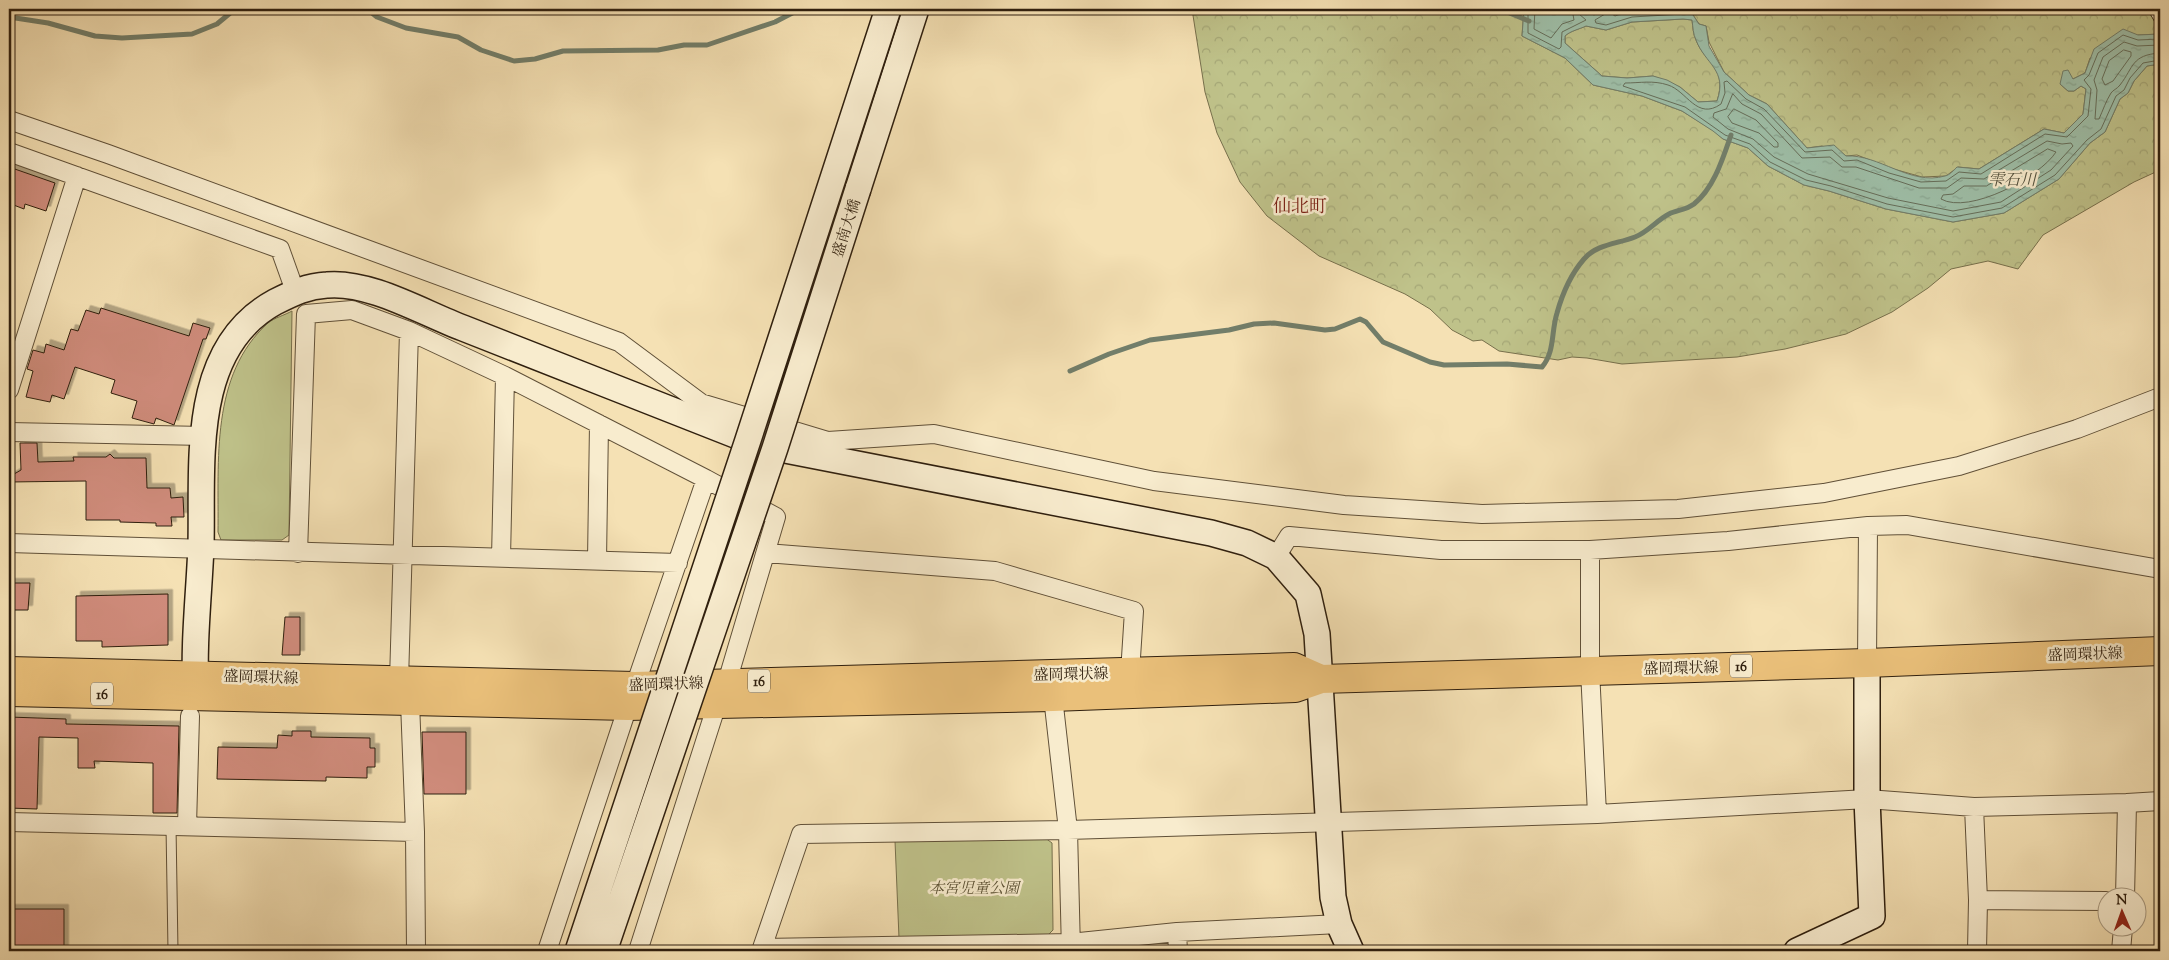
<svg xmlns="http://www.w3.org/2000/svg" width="2169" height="960" viewBox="0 0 2169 960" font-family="'Sorts Mill Goudy','Noto Serif JP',serif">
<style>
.forest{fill:url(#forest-crowns);stroke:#77704c}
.park{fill:#bfc28a;stroke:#77704c}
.water{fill:url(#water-ripples);stroke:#727e6a;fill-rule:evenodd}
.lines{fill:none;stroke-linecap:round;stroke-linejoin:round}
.shore{stroke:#666e5a;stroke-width:1}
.stream{stroke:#727e6a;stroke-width:5}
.building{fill:#d08c7b;stroke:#2f1f0e;filter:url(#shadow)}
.lane-casing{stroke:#605038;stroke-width:11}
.street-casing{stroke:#605038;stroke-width:20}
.secondary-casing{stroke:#2f1f0e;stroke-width:28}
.primary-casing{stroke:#2f1f0e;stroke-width:30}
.lane{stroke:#f8ecce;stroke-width:9}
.street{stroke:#f8ecce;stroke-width:18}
.secondary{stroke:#f8ecce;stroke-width:25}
.primary{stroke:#eac07a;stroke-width:28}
.rail-casing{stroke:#2f1f0e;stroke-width:5.5}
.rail{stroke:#f8ecce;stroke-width:4;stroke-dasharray:11;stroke-linecap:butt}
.secondary-bridge-casing{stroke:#2f1f0e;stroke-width:28;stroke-linecap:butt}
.secondary-bridge{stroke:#f8ecce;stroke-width:25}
.labels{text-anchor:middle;stroke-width:5;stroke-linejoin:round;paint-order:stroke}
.shield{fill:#f8ecce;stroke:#6b5c48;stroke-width:1}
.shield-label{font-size:14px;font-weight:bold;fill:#2f1f0e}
.street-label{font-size:15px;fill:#2f1f0e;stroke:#f8ecce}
.park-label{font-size:15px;font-style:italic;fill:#5a5033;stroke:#f8ecce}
.water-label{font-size:16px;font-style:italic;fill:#504f3c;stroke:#f8ecce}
.quarter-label{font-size:18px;fill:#7a1f14;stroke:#f8ecce}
</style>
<defs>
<pattern id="forest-crowns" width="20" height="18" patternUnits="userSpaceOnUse" patternTransform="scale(1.25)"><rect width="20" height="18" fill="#bfc28a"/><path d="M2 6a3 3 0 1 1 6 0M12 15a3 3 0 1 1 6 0" fill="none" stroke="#a4a676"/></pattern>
<pattern id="water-ripples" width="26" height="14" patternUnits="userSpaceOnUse" patternTransform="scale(1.25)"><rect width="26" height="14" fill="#9ebea7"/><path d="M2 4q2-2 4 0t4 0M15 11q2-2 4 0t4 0" fill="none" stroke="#88a38f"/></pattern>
<filter id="shadow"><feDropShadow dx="4.5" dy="-4.5" stdDeviation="0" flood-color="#0004"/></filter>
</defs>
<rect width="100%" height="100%" fill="#f5e1b4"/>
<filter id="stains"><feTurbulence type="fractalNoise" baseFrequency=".004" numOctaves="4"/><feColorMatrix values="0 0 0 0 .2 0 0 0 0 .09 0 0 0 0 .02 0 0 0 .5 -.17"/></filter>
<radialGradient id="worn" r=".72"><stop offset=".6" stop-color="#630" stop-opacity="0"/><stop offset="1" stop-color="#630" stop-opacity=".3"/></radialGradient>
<!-- forest -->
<path class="forest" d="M 1192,9 L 1524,9 L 1522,36 L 1565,58 L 1593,85 L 1642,96 L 1682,111 L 1714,131 L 1723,139 L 1748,148 L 1768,166 L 1804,185 L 1829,191 L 1886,209 L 1953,222 L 2004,213 L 2059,179 L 2090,143 L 2105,132 L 2120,99 L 2128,93 L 2134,81 L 2147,66 L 2160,64 L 2160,170 L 2134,182 L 2043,235 L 2018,269 L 1988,261 L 1951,269 L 1928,288 L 1892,312 L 1846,334 L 1785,349 L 1737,357 L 1622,364 L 1587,358 L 1572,357 L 1558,360 L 1499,351 L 1482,340 L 1473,341 L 1452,330 L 1430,309 L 1405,294 L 1319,256 L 1267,216 L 1240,182 L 1217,133 L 1205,92 Z
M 1689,9 L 2160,9 L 2160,34 L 2138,35 L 2090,58 L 2085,73 L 2073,79 L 2069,75 L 2060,84 L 2068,91 L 2074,91 L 2081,86 L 2086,89 L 2083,114 L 2064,133 L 2044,129 L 1979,169 L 1958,167 L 1946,176 L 1922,177 L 1890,168 L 1857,155 L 1846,156 L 1822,146 L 1807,148 L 1767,104 L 1749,95 L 1724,72 L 1709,42 L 1706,26 L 1699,24 Z
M 1683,19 L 1692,20 C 1693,27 1693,34 1696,40 C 1705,64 1728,67 1717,101 L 1698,102 L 1680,87 L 1653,76 L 1627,78 L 1602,76 L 1565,43 L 1565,36 C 1570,31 1579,29 1586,26 L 1606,30 L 1632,22 Z"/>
<!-- park -->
<path class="park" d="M 292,311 L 289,535 L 282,540 L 221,540 L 218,532 C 219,461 210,375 268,323 C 274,318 285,315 292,311 Z
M 1044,837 L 1052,843 L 1053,930 L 1048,935 L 899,938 L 895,841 Z"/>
<!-- water -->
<path class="water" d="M 1524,9 L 1578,9 L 1594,15 L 1608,9 L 1689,9 L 1699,24 L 1706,26 L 1709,46 L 1724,72 L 1749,95 L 1767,104 L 1807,148 L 1834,145 L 1846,156 C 1879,154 1910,186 1945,176 C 1950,175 1954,170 1957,167 L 1979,169 L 2044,129 L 2064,133 L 2083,114 L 2086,89 L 2081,86 L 2074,91 L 2068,91 L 2060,84 L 2063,71 L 2068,70 L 2073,79 L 2085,73 L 2094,49 L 2123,29 L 2138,35 L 2160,34 L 2160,64 L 2147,66 L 2134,81 L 2128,93 L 2120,99 L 2105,132 L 2090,143 L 2059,179 L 2004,213 L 1953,222 L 1886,209 L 1829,191 L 1804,185 L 1768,166 L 1748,148 L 1723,139 L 1713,131 L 1682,111 L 1642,96 L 1593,85 L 1565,58 L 1522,36 ZM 1683,19 L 1692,20 C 1693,27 1693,34 1696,40 C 1705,64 1728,70 1717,101 L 1698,102 L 1680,87 L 1667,80 L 1653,76 L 1627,78 L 1602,76 L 1565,43 L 1565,36 C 1570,31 1580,29 1586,26 L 1606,30 L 1632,22 Z"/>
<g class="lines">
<!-- shore -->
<path class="shore" d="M 1528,9 L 1528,33 L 1559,49 L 1561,47 L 1562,32 L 1586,20 L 1579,14 L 1578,9
M 1535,9 L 1534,29 L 1551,38 L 1562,24 L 1574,20 L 1572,9
M 1606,9 L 1605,14 L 1595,20 L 1596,23 L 1606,25 L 1632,17 L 1683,14 L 1685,9
M 1613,9 L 1612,14 L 1615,16 L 1631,10 L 1676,9
M 2160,39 L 2138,40 L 2123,35 L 2098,53 L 2089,75 L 2084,80 L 2091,89 L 2088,116 L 2067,137 L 2045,134 L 1981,174 L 1959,172 L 1946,181 L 1921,182 L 1889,173 L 1857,160 L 1844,161 L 1832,150 L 1805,152 L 1764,109 L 1746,99 L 1727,81 L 1724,82 L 1725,93 L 1721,104 C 1697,121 1687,91 1668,85 C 1653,80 1640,83 1625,83 L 1623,86 L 1685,107 L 1725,135 L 1750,144 L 1770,162 L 1806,180 L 1831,186 L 1887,204 L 1953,217 L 2002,208 L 2055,175 L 2087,140 L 2101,129 L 2116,96 L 2124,90 L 2130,78 L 2143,63 L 2160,60
M 2160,45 L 2137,46 L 2124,42 L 2103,57 L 2094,80 L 2097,90 L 2095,119 L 2099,119 C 2103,110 2106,101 2111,93 C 2113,90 2117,89 2120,85 C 2134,67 2131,55 2160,53
M 2124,50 L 2131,52 L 2131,56 L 2113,81 L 2105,85 L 2102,79 L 2109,61 Z
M 1733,94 L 1742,104 L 1761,114 L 1802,158 L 1830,157 L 1842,167 L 1856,167 L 1919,188 L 1947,188 L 1961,178 L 1984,179 L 2047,141 L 2062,144 L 2071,143 L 2073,146 L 2051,170 L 2001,202 L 1953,211 L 1888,198 L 1808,174 L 1774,157 L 1753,139 L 1728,129 L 1713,117 L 1714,113 L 1726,109 Z
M 1734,109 L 1756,120 L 1778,143 L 1778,147 L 1774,147 L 1759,133 L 1732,123 L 1728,117 Z
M 2048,149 L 2056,152 C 2040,177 1969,215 1941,199 L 1943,195 L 1953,194 L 1964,186 L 1986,186 Z"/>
<!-- stream -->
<path class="stream" d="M 367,9 L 377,17 L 406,28 L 458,37 L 481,50 L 514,61 L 535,59 L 563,51 L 658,50 L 684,45 L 707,45 L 775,22 L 800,9
M 1500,9 L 1529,21
M 9,17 L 48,23 L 95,36 L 122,38 L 192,34 L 217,24 L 235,9
M 1070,371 L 1109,354 L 1150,340 L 1229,330 L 1254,324 L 1274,323 L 1325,330 L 1335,329 L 1360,319 L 1366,322 L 1383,342 L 1430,362 L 1444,365 L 1507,364 L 1542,367 C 1555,352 1551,332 1557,313 C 1562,295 1571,274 1584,259 C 1597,244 1617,244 1635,237 C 1648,232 1657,220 1669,214 C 1677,210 1686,210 1694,204 C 1714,188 1723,158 1731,135"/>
</g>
<!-- building -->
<path class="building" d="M 9,167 L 55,183 L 46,211 L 25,204 L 24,209 L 11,204 L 13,199 L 9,198 Z
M 101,308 L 189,336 L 193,323 L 210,328 L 206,339 L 203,339 L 174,425 L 156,418 L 154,424 L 132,418 L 137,401 L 111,393 L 115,380 L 75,367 L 64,399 L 52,395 L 50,402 L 26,397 L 33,371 L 27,369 L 33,350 L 44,353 L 46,344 L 64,350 L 71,329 L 78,331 L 86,310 L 99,314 Z
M 20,443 L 37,443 L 38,462 L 74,461 L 73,457 L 106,457 L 110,454 L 114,458 L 146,458 L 147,488 L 170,488 L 171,498 L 183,497 L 184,517 L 171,517 L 172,526 L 156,526 L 156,523 L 120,522 L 120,520 L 86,520 L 86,481 L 9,482 L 9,477 L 21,470 Z
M 9,583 L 30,583 L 28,610 L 9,610 Z
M 168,594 L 168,645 L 102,647 L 102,641 L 76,641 L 76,596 Z
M 285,617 L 300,617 L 300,655 L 282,655 Z
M 9,717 L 66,719 L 66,724 L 179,726 L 177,813 L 153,813 L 153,763 L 94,761 L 95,768 L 78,768 L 78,738 L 39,737 L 37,809 L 9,808 Z
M 292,731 L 311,731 L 311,737 L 370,738 L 370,748 L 375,748 L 375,767 L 367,767 L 367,778 L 326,777 L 326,781 L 217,779 L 218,747 L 277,748 L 278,735 L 292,736 Z
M 422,732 L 466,732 L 466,794 L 424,794 Z
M 9,909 L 64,909 L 64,951 L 9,951 Z"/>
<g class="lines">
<defs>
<path id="lane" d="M 171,826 L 173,951"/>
<path id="street" d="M 9,120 L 108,154 L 619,342 L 701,403 L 828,441 L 934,434 L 1154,481 L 1344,505 L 1482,514 L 1678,509 L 1824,493 L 1959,466 L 2077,429 L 2160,397
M 9,152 L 280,249 L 295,291
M 9,390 L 77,176
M 9,432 L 204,436
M 9,543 L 678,563
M 1590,550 L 1590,670 L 1597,814
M 298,553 L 306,314 L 352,310 L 409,331 L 505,376 L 706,479 L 776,517 L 727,682
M 766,553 L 995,571 L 1134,611 L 1130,673
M 1276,557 L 1289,536 L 1441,550 L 1590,550 L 1728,541 L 1868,526 L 1907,525 L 2160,569
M 501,558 L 505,376
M 597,561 L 599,424
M 1867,663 L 1868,526
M 399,681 L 409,331
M 635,686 L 706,479
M 1053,697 L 1068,830 L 1071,951
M 2127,803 L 2160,801
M 1974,807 L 1978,900 L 1977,951
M 9,822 L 415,832 L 410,702
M 187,826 L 190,716
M 415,832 L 416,951
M 1978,900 L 2106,901
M 1177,932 L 1178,951
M 762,948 L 1070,943 L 1177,932 L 1339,924
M 547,951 L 628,706
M 638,951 L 717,704
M 761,951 L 801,834 L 1068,830 L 1597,814 L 1867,799 L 1974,807 L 2127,803 L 2125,898
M 2121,951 L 2123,928"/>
<path id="secondary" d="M 858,189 L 916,9
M 196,694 C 193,645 199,595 201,546 C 203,463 189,349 275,302 C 293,293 307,286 327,285 C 370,281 423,313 463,328 C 558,365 653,403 748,440 L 775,448 L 1211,533 L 1247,543 L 1276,557 L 1308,594 L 1317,634 L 1333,897 L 1339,924 L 1351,951
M 1797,951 L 1872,916 L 1867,799 L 1867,663"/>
<path id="primary" d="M 9,671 L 635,686 L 1294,667 L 1321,679
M 9,692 L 628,706 L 1053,697 L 1295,688 L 1321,679 L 1867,663 L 2160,651"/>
</defs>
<!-- lane casing -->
<use href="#lane" class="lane-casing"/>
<!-- street casing -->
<use href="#street" class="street-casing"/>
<!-- secondary casing -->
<use href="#secondary" class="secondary-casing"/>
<!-- primary casing -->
<use href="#primary" class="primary-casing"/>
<!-- lane -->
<use href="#lane" class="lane"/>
<!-- street -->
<use href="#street" class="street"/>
<!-- secondary -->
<use href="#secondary" class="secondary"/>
<!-- primary -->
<use href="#primary" class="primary"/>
<defs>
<path id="rail" d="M 2150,9 L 2160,26"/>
</defs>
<!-- rail casing -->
<use href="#rail" class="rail-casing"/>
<!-- rail -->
<use href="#rail" class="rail"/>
<defs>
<path id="secondary-bridge" d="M 578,951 L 748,440 L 888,9
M 604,951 L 775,448 L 858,189"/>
</defs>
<!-- secondary-bridge casing -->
<use href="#secondary-bridge" class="secondary-bridge-casing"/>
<!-- secondary-bridge -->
<use href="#secondary-bridge" class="secondary-bridge"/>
</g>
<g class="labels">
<!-- shield labels -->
<g class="shield">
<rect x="1730" y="654.5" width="22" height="23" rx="4"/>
<rect x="748" y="669.5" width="22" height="23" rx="4"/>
<rect x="91" y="682.5" width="22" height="23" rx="4"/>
</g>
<g class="shield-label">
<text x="1741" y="671">16</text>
<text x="759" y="686">16</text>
<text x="102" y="699">16</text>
</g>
<!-- street labels -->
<g class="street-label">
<text transform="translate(846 228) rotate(-72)" y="5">盛南大橋</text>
<text transform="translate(2085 654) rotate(-2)" y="5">盛岡環状線</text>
<text transform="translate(1681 668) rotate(-1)" y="5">盛岡環状線</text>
<text transform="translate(1071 674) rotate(-1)" y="5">盛岡環状線</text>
<text transform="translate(261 677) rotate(2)" y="5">盛岡環状線</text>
<text transform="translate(666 684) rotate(-2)" y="5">盛岡環状線</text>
</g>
<!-- park labels -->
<g class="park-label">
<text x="974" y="893">本宮児童公園</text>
</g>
<!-- water labels -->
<g class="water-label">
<text x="2012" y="185">雫石川</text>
</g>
<!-- quarter labels -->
<g class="quarter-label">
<text x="1300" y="212">仙北町</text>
</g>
</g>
<!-- margin -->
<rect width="2169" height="960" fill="none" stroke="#f5e1b4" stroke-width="30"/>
<rect x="10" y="10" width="2149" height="940" fill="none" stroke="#2f1f0e" stroke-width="2.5"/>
<rect x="15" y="15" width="2139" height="930" fill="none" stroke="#2f1f0e"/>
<!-- north arrow -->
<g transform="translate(2122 912) rotate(358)"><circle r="24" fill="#f8ecce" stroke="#a89a81"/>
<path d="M0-4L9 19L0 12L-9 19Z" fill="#8f2418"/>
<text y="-8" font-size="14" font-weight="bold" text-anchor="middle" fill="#2f1f0e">N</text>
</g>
<rect width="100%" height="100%" filter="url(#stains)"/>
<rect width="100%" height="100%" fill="url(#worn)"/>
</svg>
